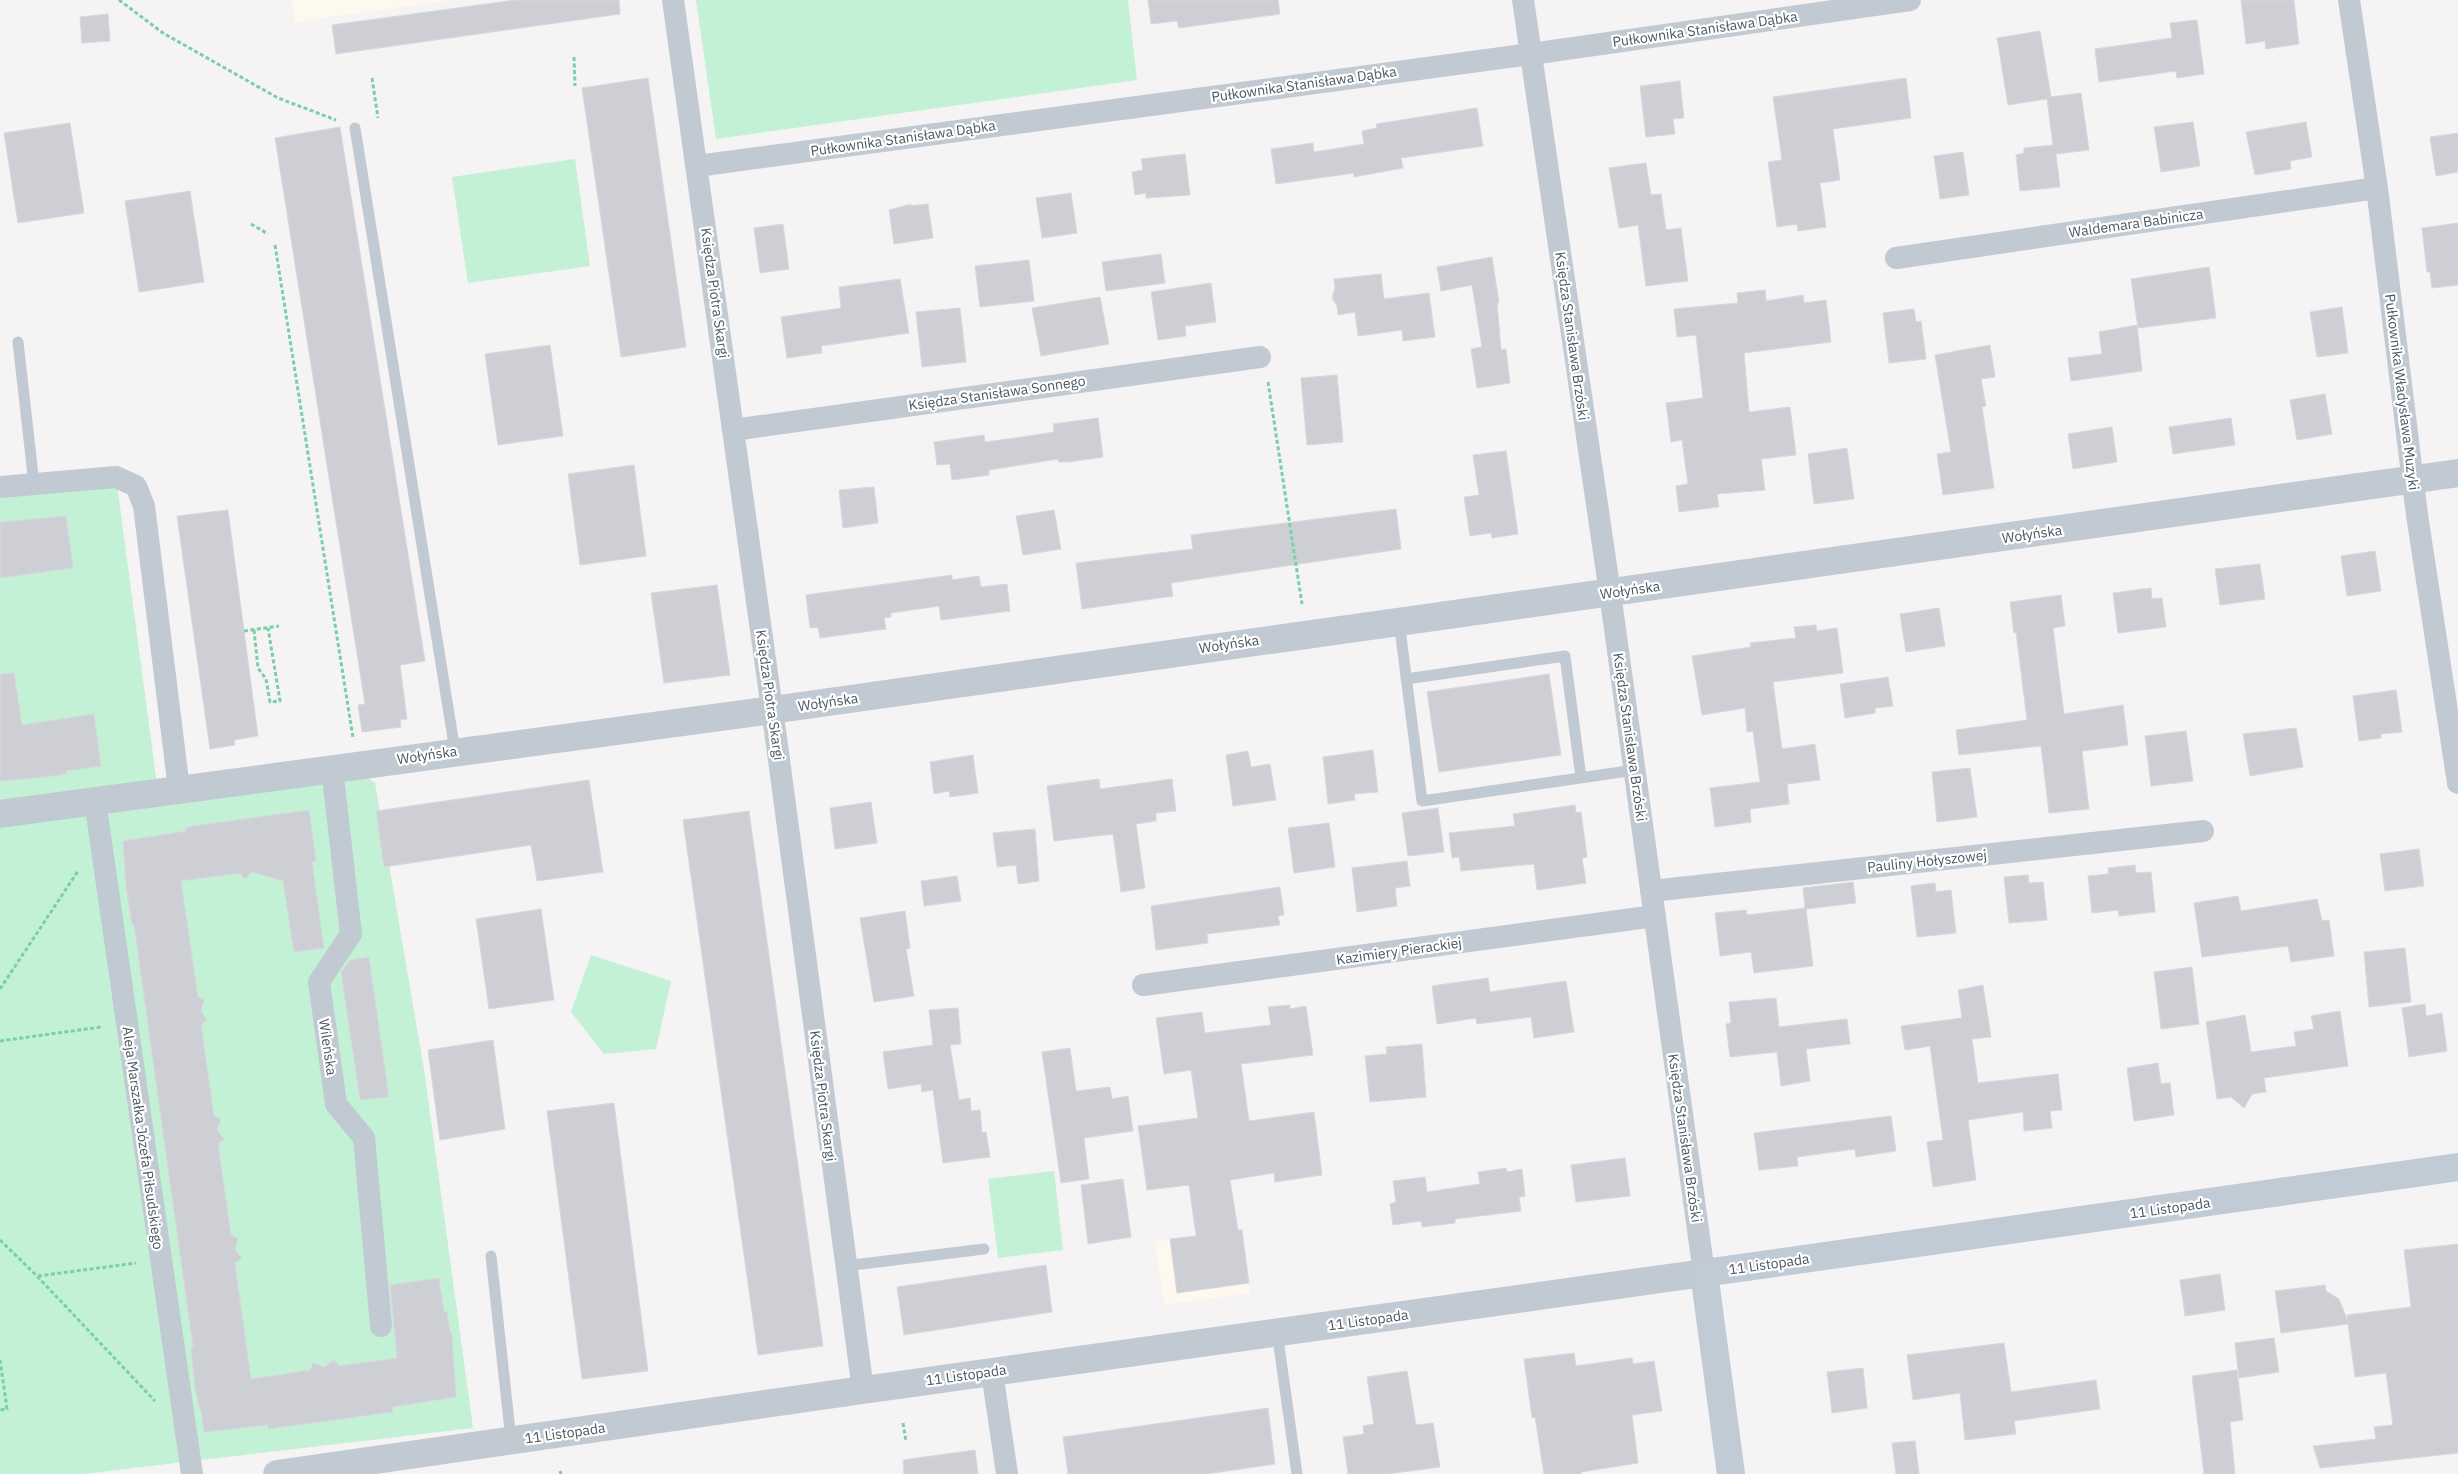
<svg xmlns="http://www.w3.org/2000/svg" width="2458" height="1474" viewBox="0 0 2458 1474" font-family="'IBM Plex Sans',sans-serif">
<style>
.commercial{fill:#fdf9ef}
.green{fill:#c3f1d5}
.building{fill:#cdcfd5;stroke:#d7d9de}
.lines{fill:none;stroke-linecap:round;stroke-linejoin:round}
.path{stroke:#7ad0a6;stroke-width:3;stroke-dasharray:4 2.5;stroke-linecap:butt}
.service{stroke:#c1cad2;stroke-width:11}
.minor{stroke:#c1cad2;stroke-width:22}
.tertiary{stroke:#c1cad2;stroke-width:28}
.secondary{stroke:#c1cbd6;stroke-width:28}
.labels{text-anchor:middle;stroke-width:4.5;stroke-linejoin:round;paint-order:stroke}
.street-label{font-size:14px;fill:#4a5661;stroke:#fff}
</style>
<rect width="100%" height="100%" fill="#f5f3f3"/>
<!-- commercial -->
<path class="commercial" d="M 292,0 L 453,0 L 295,22 Z
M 1242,1230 L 1250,1293 L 1164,1305 L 1155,1241 Z"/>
<!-- green -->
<path class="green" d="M 696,0 L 1128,0 L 1137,80 L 716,139 Z
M 575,159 L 590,266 L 468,283 L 452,177 Z
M 116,477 L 158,792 L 361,772 L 375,783 L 424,1069 L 473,1428 L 83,1474 L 0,1474 L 0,487 Z
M 591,955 L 671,981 L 656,1049 L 604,1054 L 571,1012 Z
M 1054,1171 L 1063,1250 L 998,1258 L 988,1179 Z"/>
<!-- building -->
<path class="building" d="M 515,0 L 619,0 L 620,14 L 336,54 L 332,25 Z
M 1148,0 L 1278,0 L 1280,14 L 1179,28 L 1177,21 L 1151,24 Z
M 2241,0 L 2294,0 L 2299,44 L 2266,49 L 2265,41 L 2246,44 Z
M 108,14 L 110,41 L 82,43 L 80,17 Z
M 2197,20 L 2204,74 L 2177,78 L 2176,71 L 2099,82 L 2095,49 L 2172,38 L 2170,23 Z
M 2040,31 L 2051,97 L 2081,93 L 2089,150 L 2056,154 L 2060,187 L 2020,191 L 2016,155 L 2024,153 L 2024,148 L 2053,145 L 2047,99 L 2008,105 L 1997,38 Z
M 648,78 L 686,347 L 621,357 L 582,88 Z
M 1906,78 L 1911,118 L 1833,129 L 1840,180 L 1820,183 L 1826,227 L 1798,231 L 1797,224 L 1777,227 L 1768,162 L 1782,160 L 1773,97 Z
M 1680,81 L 1684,118 L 1673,119 L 1675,134 L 1646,137 L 1640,86 Z
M 1477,108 L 1483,146 L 1401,158 L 1403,168 L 1354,177 L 1354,173 L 1276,184 L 1271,149 L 1313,143 L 1314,152 L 1364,144 L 1362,131 L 1377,128 L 1376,124 Z
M 2193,122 L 2200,166 L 2161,172 L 2154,127 Z
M 2306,122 L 2312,157 L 2290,161 L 2291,169 L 2255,175 L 2246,132 Z
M 70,123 L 84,213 L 18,223 L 4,133 Z
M 340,127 L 425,661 L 400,665 L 407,719 L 400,720 L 401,727 L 362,732 L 358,705 L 365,704 L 275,138 Z
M 2458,133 L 2458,172 L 2436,176 L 2430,137 Z
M 1963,152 L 1969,195 L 1940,199 L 1934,156 Z
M 1185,154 L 1190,195 L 1146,198 L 1146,193 L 1135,195 L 1132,172 L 1143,170 L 1141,159 Z
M 1646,163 L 1651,195 L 1661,194 L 1666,230 L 1681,228 L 1688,281 L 1646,286 L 1638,225 L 1619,228 L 1609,168 Z
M 190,191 L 204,282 L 139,292 L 125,201 Z
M 1071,193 L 1077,233 L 1042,238 L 1036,198 Z
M 911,204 L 911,206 L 928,204 L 933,238 L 894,244 L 889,210 Z
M 2458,223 L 2458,285 L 2432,288 L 2430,272 L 2427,272 L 2422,228 Z
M 783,224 L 789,269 L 760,273 L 754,228 Z
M 1161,254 L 1165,283 L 1106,291 L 1102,262 Z
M 1492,257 L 1499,303 L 1497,303 L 1501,350 L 1506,349 L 1510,383 L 1477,388 L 1471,349 L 1482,347 L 1472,285 L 1441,291 L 1437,267 Z
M 1029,260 L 1034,301 L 980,307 L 975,266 Z
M 2209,267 L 2216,318 L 2138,328 L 2131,279 Z
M 1381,274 L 1384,299 L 1429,293 L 1435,337 L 1403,341 L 1402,330 L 1358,336 L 1355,312 L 1338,315 L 1337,306 L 1332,298 L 1335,288 L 1334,279 Z
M 900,279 L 909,333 L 821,346 L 822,353 L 787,358 L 781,317 L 841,308 L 839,287 Z
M 1211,283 L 1216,322 L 1185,326 L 1186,336 L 1158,340 L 1151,292 Z
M 1765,290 L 1766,301 L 1803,295 L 1804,303 L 1826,300 L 1831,342 L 1744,353 L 1749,412 L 1790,407 L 1796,455 L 1761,459 L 1765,490 L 1717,494 L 1719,507 L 1679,512 L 1676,486 L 1688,484 L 1682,440 L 1671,442 L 1666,403 L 1703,398 L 1696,335 L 1677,337 L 1674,309 L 1738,303 L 1737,293 Z
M 1100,297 L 1109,344 L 1041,356 L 1032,308 Z
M 2342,307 L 2348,353 L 2317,357 L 2310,312 Z
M 960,308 L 966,362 L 922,367 L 916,312 Z
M 1914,309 L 1916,322 L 1921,321 L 1926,359 L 1889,363 L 1883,313 Z
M 2137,325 L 2142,371 L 2071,381 L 2068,358 L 2102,354 L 2099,332 Z
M 550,345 L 563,436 L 498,445 L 485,354 Z
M 1990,345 L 1995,377 L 1981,379 L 1986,406 L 1982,407 L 1994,488 L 1943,495 L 1937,454 L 1951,452 L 1935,355 Z
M 1337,375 L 1343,442 L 1307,445 L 1301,378 Z
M 2325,394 L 2332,434 L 2297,440 L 2290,400 Z
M 1098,418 L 1103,457 L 1069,462 L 1059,462 L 1058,459 L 989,470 L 989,475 L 952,480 L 950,464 L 937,465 L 934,442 L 984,435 L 985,442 L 1022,437 L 1054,432 L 1053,424 Z
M 2231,418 L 2235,445 L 2173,454 L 2169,427 Z
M 2112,427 L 2117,462 L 2073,469 L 2068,434 Z
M 1847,448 L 1854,499 L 1814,504 L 1808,454 Z
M 1506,451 L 1518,534 L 1492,538 L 1491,533 L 1470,536 L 1464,497 L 1479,495 L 1473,455 Z
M 634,465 L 646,556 L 580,565 L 568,474 Z
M 874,487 L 878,523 L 843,528 L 839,490 Z
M 1396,509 L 1401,549 L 1171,583 L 1173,596 L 1082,609 L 1076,563 L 1193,549 L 1191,535 Z
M 228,510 L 258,736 L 234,740 L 235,745 L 210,749 L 177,516 Z
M 1054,510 L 1061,549 L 1023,555 L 1016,516 Z
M 66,516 L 73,568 L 0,578 L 0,522 Z
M 2375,551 L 2381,591 L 2347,596 L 2341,556 Z
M 2260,564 L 2265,599 L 2220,605 L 2215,569 Z
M 952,575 L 952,580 L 979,576 L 981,587 L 1007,584 L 1010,611 L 941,620 L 939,606 L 891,613 L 891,617 L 884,618 L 886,629 L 820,638 L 818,627 L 810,628 L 806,595 Z
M 717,585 L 730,675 L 664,683 L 651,593 Z
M 2151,588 L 2152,599 L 2162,598 L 2166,627 L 2118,633 L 2113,593 Z
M 2061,595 L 2065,626 L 2053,628 L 2064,714 L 2123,705 L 2128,745 L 2082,751 L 2089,809 L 2049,813 L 2041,746 L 1959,755 L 1956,730 L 2027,720 L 2016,632 L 2014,633 L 2010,602 Z
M 1939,608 L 1945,646 L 1906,652 L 1900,614 Z
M 1816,625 L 1817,631 L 1837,628 L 1843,673 L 1773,682 L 1782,749 L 1815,744 L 1820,780 L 1787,784 L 1789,804 L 1750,809 L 1751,822 L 1715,827 L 1710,788 L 1760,782 L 1753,731 L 1747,732 L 1745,708 L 1702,715 L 1692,656 L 1751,647 L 1750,643 L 1796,638 L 1794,627 Z
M 14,673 L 22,725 L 94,714 L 101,766 L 66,771 L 67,774 L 45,777 L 0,781 L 0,674 Z
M 1549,674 L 1561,755 L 1439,772 L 1427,692 Z
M 1888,677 L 1893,706 L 1875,708 L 1875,713 L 1845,718 L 1840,684 Z
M 2396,690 L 2402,732 L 2381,734 L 2381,738 L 2359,741 L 2353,696 Z
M 2296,728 L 2303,767 L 2250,776 L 2243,734 Z
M 2186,731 L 2193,781 L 2151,786 L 2145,736 Z
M 1373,750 L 1378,792 L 1354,794 L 1355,800 L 1328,804 L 1323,757 Z
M 1248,751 L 1251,767 L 1270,764 L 1276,800 L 1233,806 L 1226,755 Z
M 973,755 L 978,793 L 950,797 L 949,791 L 934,794 L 930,762 Z
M 1970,768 L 1977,817 L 1937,822 L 1932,772 Z
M 1099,779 L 1100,789 L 1172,779 L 1176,811 L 1156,813 L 1156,821 L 1136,824 L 1145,888 L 1121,892 L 1113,834 L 1054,841 L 1047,786 Z
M 589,780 L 603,872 L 537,881 L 531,845 L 384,867 L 376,811 Z
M 871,802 L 877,843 L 835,849 L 830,808 Z
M 1575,805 L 1576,813 L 1581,812 L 1587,857 L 1582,858 L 1586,883 L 1537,890 L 1534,864 L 1461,871 L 1459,857 L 1452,858 L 1449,833 L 1515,826 L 1513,814 Z
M 1438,808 L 1444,852 L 1408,856 L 1402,813 Z
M 309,810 L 316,861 L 312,862 L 324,948 L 294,952 L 283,881 L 252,872 L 245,879 L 240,873 L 181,881 L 198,997 L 204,1000 L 201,1011 L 207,1020 L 201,1025 L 214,1116 L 221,1119 L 217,1130 L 224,1139 L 218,1144 L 231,1235 L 238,1238 L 235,1250 L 242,1258 L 235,1263 L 251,1379 L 310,1370 L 313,1363 L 324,1367 L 334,1360 L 339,1366 L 397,1358 L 390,1285 L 439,1278 L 444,1312 L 447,1312 L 450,1333 L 452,1334 L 456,1397 L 392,1407 L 393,1412 L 268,1429 L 268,1425 L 204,1432 L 201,1410 L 200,1410 L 195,1388 L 191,1348 L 193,1347 L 134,925 L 132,925 L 126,886 L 123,841 L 186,831 L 186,827 Z
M 749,811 L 823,1346 L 758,1355 L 683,820 Z
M 1329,823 L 1335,867 L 1294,873 L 1288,828 Z
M 1035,829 L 1039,881 L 1018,884 L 1016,865 L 997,867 L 993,833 Z
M 2419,849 L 2424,886 L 2385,891 L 2380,854 Z
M 1407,861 L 1410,886 L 1395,888 L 1397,906 L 1357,912 L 1352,868 Z
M 2135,865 L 2136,873 L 2151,872 L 2155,912 L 2119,916 L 2118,910 L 2092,913 L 2088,876 L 2109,874 L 2108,868 Z
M 2028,875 L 2029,883 L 2043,882 L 2047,920 L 2009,923 L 2004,877 Z
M 957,876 L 961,901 L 924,906 L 921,881 Z
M 1853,882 L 1856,903 L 1806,909 L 1813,966 L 1754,973 L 1751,952 L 1720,956 L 1715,913 L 1746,910 L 1747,915 L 1805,908 L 1803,888 Z
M 1935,883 L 1936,892 L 1951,890 L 1956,933 L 1917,937 L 1911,886 Z
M 1280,887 L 1284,915 L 1278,916 L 1280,925 L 1207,934 L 1208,943 L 1156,950 L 1151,906 Z
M 2238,896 L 2241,911 L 2317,899 L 2322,921 L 2329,920 L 2334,956 L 2291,962 L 2288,946 L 2202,957 L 2194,903 Z
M 541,909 L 554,1000 L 489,1009 L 476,919 Z
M 905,911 L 910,948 L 906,949 L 914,996 L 874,1002 L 860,918 Z
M 2405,948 L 2411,1002 L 2369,1007 L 2364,952 Z
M 369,957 L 389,1097 L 360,1100 L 341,972 L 350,960 Z
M 2192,967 L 2199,1024 L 2161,1029 L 2154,972 Z
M 1488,978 L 1490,992 L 1566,981 L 1574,1032 L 1534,1038 L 1531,1017 L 1477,1024 L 1476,1018 L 1437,1024 L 1432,986 Z
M 1983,985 L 1991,1037 L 1972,1039 L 1978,1083 L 2058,1074 L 2062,1110 L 2050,1111 L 2052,1128 L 2024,1131 L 2023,1112 L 1968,1120 L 1976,1180 L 1933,1187 L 1927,1142 L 1943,1140 L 1930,1046 L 1905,1050 L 1901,1026 L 1962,1018 L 1958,990 Z
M 1776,998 L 1779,1027 L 1847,1019 L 1850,1044 L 1806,1049 L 1810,1081 L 1781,1086 L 1777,1052 L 1730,1057 L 1726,1024 L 1731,1023 L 1729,1002 Z
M 2425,1004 L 2426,1016 L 2442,1013 L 2447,1051 L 2409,1057 L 2402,1008 Z
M 1290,1005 L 1290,1009 L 1306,1006 L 1313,1055 L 1241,1064 L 1249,1121 L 1314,1112 L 1322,1175 L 1275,1182 L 1274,1173 L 1230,1180 L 1238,1230 L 1242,1230 L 1249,1283 L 1177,1293 L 1170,1239 L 1196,1236 L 1189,1185 L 1147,1190 L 1138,1126 L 1198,1118 L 1191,1070 L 1164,1074 L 1156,1018 L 1202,1012 L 1205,1033 L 1271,1025 L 1268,1007 Z
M 958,1008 L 961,1044 L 950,1045 L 959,1100 L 970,1098 L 971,1111 L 980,1110 L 982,1133 L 986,1132 L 990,1157 L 943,1163 L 933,1090 L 922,1092 L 921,1084 L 888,1089 L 883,1052 L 933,1045 L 929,1010 Z
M 2340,1011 L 2348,1066 L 2264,1078 L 2266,1092 L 2252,1094 L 2244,1108 L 2231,1097 L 2217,1099 L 2206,1022 L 2245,1015 L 2251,1052 L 2296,1046 L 2294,1032 L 2314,1029 L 2311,1016 Z
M 493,1040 L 505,1129 L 440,1140 L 428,1050 Z
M 1422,1044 L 1426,1097 L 1370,1102 L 1365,1056 L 1387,1054 L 1386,1047 Z
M 1070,1048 L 1076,1091 L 1110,1087 L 1112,1099 L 1128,1096 L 1133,1131 L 1084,1138 L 1089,1179 L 1061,1183 L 1042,1052 Z
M 2158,1063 L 2161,1084 L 2170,1083 L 2174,1115 L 2134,1121 L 2127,1068 Z
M 614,1103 L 648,1371 L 582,1379 L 547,1111 Z
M 1891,1116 L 1896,1151 L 1856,1157 L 1855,1149 L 1797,1157 L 1798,1166 L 1759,1170 L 1754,1133 Z
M 1625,1158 L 1630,1196 L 1576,1202 L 1571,1165 Z
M 1506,1168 L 1507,1172 L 1522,1169 L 1525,1196 L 1519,1197 L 1521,1211 L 1455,1219 L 1455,1223 L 1422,1227 L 1421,1221 L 1393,1225 L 1390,1204 L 1396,1202 L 1393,1181 L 1425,1177 L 1427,1192 L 1480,1184 L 1478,1172 Z
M 1123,1179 L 1131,1237 L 1088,1244 L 1081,1185 Z
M 2458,1244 L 2458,1453 L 2320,1468 L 2313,1446 L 2376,1439 L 2374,1427 L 2393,1425 L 2386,1373 L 2355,1377 L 2348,1324 L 2281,1333 L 2275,1291 L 2325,1285 L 2326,1291 L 2339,1299 L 2348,1322 L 2347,1315 L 2411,1307 L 2404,1250 Z
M 1046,1265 L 1052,1312 L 904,1335 L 897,1287 Z
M 2220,1274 L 2225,1310 L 2185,1316 L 2180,1280 Z
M 2274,1338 L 2279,1372 L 2239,1378 L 2235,1343 Z
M 2004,1343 L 2011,1392 L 2096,1380 L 2100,1409 L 2014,1421 L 2016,1434 L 1965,1440 L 1960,1393 L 1913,1400 L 1907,1355 Z
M 1574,1353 L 1576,1366 L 1632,1358 L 1633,1364 L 1654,1361 L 1662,1411 L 1632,1415 L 1638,1463 L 1581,1472 L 1581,1474 L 1544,1474 L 1535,1417 L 1532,1418 L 1524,1359 Z
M 1863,1368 L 1867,1408 L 1832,1413 L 1827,1372 Z
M 2237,1370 L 2243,1420 L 2230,1422 L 2235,1474 L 2204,1474 L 2192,1376 Z
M 1407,1371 L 1416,1425 L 1433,1423 L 1440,1467 L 1387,1474 L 1348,1474 L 1343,1437 L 1364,1434 L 1363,1426 L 1374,1424 L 1367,1377 Z
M 1268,1408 L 1275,1464 L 1206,1474 L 1068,1474 L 1063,1437 Z
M 1915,1441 L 1919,1474 L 1896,1474 L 1892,1443 Z
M 975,1450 L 978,1474 L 904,1474 L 903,1460 Z"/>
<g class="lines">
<!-- path -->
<path class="path" d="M 119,0 L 163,33 L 278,98 L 336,120
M 574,57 L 575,86
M 372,78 L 378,118
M 251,224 L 268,234
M 275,245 L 353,738
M 1268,382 L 1302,604
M 254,630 L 258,668 L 266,679 L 270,702 L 280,701 L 268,628
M 244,631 L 279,626
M 0,989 L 78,871
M 0,1041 L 101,1027
M 0,1240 L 37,1276 L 155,1401
M 38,1276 L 136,1263
M 0,1360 L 7,1409 L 0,1410
M 903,1423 L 906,1441
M 560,1471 L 561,1474"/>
<!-- service -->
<path class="service" d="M 355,128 L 455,751
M 18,342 L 34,484
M 1399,621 L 1422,801 L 1635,770
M 1406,679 L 1565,656 L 1581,778
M 491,1256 L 511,1440
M 845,1266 L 984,1249
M 1277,1332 L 1297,1474"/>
<!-- minor -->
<path class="minor" d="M 673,0 L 777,745 L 863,1390
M 1523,0 L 1610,593 L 1704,1273
M 2349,0 L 2377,188 L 2417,515 L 2458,783
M 697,166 L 1531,54 L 1910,0
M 1896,258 L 2377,188
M 733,430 L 1260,357
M 0,487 L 116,477 L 136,486 L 144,506 L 179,789
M 332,768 L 351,934 L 319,982 L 336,1104 L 364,1138 L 381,1326
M 95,801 L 192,1474
M 1651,891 L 2203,831
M 1143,985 L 1655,916
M 992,1372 L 1007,1474"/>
<!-- tertiary -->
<path class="tertiary" d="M 0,814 L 772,710 L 2458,473
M 277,1474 L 863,1390 L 1704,1273"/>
<!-- secondary -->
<path class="secondary" d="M 1731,1474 L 1704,1273 L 2458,1167"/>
</g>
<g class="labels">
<!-- street labels -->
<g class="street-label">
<text transform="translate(1705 29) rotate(-8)" y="5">Pułkownika Stanisława Dąbka</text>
<text transform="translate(1304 84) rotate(-8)" y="5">Pułkownika Stanisława Dąbka</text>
<text transform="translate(903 138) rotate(-8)" y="5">Pułkownika Stanisława Dąbka</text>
<text transform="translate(2136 223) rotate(-8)" y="5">Waldemara Babinicza</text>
<text transform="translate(715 293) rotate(82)" y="5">Księdza Piotra Skargi</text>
<text transform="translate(1572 336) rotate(82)" y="5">Księdza Stanisława Brzóski</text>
<text transform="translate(2402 392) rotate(83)" y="5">Pułkownika Władysława Muzyki</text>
<text transform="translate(997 393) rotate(-8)" y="5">Księdza Stanisława Sonnego</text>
<text transform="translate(2032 534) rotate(-8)" y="5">Wołyńska</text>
<text transform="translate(1630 590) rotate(-8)" y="5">Wołyńska</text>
<text transform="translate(1229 644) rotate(-8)" y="5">Wołyńska</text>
<text transform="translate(770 695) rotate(82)" y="5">Księdza Piotra Skargi</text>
<text transform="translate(828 702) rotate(-8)" y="5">Wołyńska</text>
<text transform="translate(1630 737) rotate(82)" y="5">Księdza Stanisława Brzóski</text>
<text transform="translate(427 755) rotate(-8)" y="5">Wołyńska</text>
<text transform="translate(1927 861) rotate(-6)" y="5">Pauliny Hołyszowej</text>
<text transform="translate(1399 951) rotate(-8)" y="5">Kazimiery Pierackiej</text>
<text transform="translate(328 1047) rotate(82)" y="5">Wileńska</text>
<text transform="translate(823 1096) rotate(83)" y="5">Księdza Piotra Skargi</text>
<text transform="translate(143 1138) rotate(82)" y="5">Aleja Marszałka Józefa Piłsudskiego</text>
<text transform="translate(1685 1138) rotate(82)" y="5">Księdza Stanisława Brzóski</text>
<text transform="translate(2170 1208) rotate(-8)" y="5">11 Listopada</text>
<text transform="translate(1769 1264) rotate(-8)" y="5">11 Listopada</text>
<text transform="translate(1368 1320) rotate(-8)" y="5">11 Listopada</text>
<text transform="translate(966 1375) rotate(-8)" y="5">11 Listopada</text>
<text transform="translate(565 1433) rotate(-8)" y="5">11 Listopada</text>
</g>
</g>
</svg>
